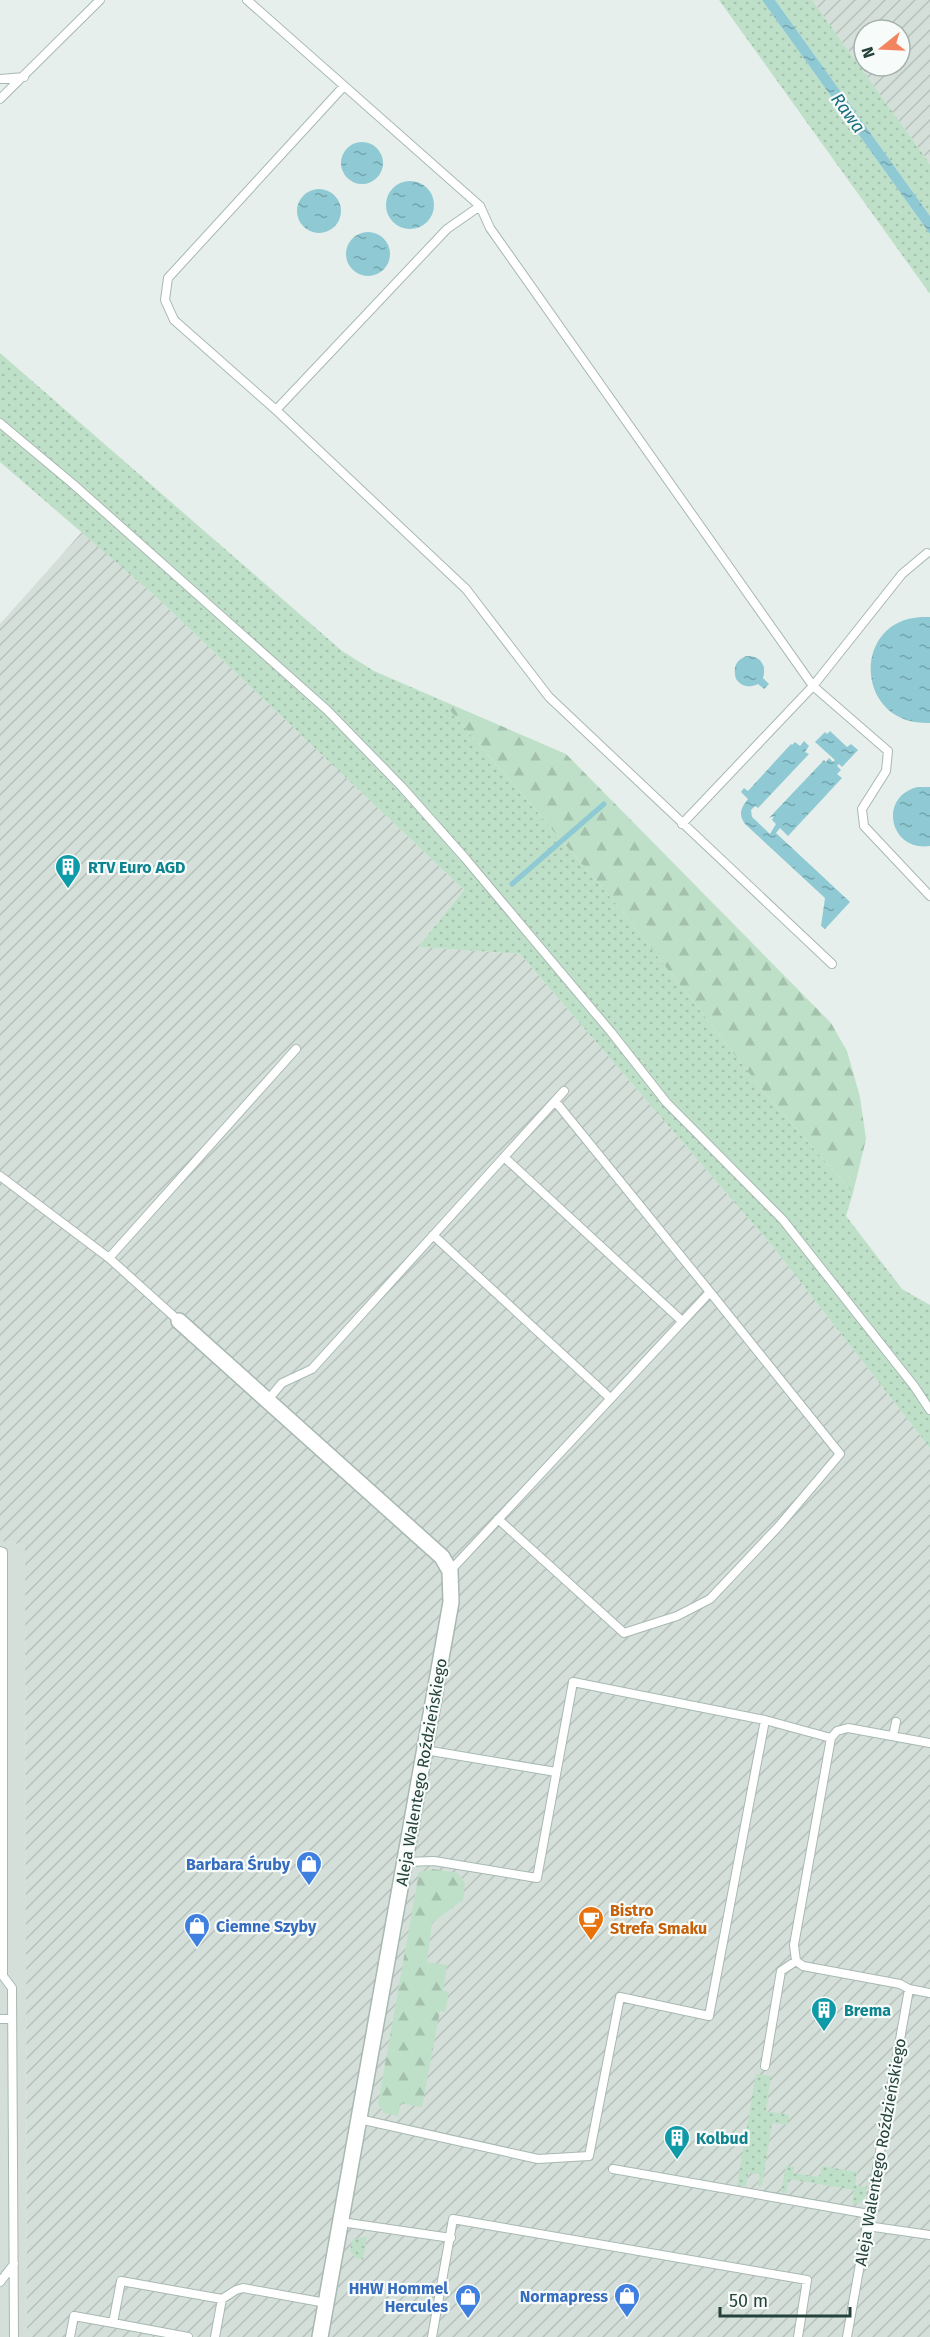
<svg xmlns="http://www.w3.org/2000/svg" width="930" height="2337" viewBox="0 0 930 2337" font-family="'Fira Sans',sans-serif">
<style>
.built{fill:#d4dfda}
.industrial{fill:url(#industrial-furrows);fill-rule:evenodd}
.grass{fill:url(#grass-dots)}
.forest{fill:url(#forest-firs)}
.water{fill:url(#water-ripples)}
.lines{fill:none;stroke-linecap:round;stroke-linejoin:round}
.stream{stroke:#8ec9d4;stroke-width:5}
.lane-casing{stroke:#a8b8b2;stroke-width:10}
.street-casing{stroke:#a8b8b2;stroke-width:18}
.lane{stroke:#fff;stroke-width:8}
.street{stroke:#fff;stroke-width:15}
.labels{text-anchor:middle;stroke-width:4.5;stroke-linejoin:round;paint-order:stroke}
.culture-label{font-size:16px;font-weight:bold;fill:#0d838f;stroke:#f7fbf9;text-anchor:start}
.street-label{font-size:16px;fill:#24423a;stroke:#f7fbf9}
.shop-label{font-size:16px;font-weight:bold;fill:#366cbe;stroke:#f7fbf9;text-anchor:end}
.food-label{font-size:16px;font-weight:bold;fill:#c56008;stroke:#f7fbf9;text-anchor:start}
.water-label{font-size:18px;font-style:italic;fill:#1c6f80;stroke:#f7fbf9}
</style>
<defs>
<pattern id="industrial-furrows" width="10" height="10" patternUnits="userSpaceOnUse" patternTransform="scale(1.5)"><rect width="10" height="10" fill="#d4dfda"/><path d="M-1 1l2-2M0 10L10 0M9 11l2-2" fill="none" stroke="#b6c1bc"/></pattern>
<pattern id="grass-dots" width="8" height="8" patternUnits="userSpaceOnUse" patternTransform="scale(1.5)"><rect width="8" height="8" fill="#bfe0c8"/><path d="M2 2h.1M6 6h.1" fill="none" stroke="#a4c1ad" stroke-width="1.8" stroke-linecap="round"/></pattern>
<pattern id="forest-firs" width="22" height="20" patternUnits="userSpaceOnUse" patternTransform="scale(1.5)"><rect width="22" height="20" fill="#bfe0c8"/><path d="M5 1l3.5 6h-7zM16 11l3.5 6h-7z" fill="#a4c1ad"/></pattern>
<pattern id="water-ripples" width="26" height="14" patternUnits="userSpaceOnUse" patternTransform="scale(1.5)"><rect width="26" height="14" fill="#8ec9d4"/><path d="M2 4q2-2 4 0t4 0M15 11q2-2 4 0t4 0" fill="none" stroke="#74a5ad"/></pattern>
</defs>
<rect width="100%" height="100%" fill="#e6efeb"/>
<!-- built -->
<path class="built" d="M 0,1541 L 25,1545 L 27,2337 L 0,2337 Z"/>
<!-- industrial -->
<path class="industrial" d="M 812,0 L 930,0 L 930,164 ZM 864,30 L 900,30 L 900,66 L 864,66 Z
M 82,532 L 153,594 L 464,890 L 418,947 L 520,954 L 774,1248 L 930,1448 L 930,2337 L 27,2337 L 25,1545 L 0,1541 L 0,624 Z"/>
<!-- grass -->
<path class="grass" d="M 719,0 L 762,0 L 930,234 L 930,294 Z
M 775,0 L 812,0 L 930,164 L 930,216 Z
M 0,353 L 342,651 L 374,671 L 441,700 L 617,905 L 768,1097 L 853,1193 L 846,1216 L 902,1289 L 930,1305 L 930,1448 L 774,1248 L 520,954 L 418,947 L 464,890 L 153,594 L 0,462 Z
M 756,2074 L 771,2076 L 766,2111 L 789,2115 L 788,2125 L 772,2123 L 762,2185 L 758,2186 L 760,2174 L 748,2173 L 746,2186 L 737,2185 Z
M 869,2163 L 866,2195 L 860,2203 L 852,2204 L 854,2190 L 789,2179 L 786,2193 L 781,2192 L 786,2166 L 794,2167 L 793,2173 L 819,2177 L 822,2166 L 857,2172 L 855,2185 L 866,2187 Z
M 367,2236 L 363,2260 L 356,2258 L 350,2251 L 352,2240 Z"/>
<!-- forest -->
<path class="forest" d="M 441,700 L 566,754 L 831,1023 L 847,1051 L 860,1097 L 866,1139 L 853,1193 L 768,1097 L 617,905 Z
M 433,1869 L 458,1873 L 465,1883 L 463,1900 L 432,1923 L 427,1962 L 447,1965 L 443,1991 L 449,1992 L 445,2012 L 440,2011 L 422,2107 L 400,2103 L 398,2116 L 384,2113 L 378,2104 L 419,1872 Z"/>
<!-- water -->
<path class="water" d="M 762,0 L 775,0 L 930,216 L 930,234 Z
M341 163a21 21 0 1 1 42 0a21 21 0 1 1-42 0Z
M386 205a24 24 0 1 1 48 0a24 24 0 1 1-48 0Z
M297 211a22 22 0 1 1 44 0a22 22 0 1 1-44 0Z
M346 254a22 22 0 1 1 44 0a22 22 0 1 1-44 0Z
M 921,617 L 930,617 L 930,723 L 927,723 C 855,724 851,621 921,617 Z
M 746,656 C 760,655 767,665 763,678 L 769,684 L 764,689 L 758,684 C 749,688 742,687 736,679 C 733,668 735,661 746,656 Z
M 830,731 L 847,747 L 851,744 L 858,750 L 842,767 L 839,764 L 837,766 L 841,770 L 837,774 L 842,778 L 788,836 L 780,828 L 776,833 L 850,902 L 825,929 L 821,926 L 825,898 L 745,824 C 738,814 741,808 748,799 L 741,792 L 744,788 L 748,791 L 791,744 L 792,745 L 795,742 L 800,746 L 804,741 L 809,746 L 805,752 L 809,754 L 758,808 L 755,806 L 751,810 L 752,817 L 770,834 L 776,824 L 772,820 L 774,816 L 769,818 L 824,760 L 826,762 L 829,758 L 833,762 L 835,760 L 815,742 L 825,732 L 827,734 Z
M 918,787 L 930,787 L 930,846 C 889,852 878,796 918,787 Z"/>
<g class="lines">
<!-- stream -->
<path class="stream" d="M 512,884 L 604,804"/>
<defs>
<path id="lane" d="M 247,0 L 480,206 L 490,228 L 813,686 L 888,751 L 886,771 L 862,809 L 864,826 L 930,896
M 0,79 L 24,77
M 344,86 L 168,278 L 165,300 L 174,320 L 276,410 L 466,589 L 549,697 L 832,964
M 0,99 L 100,0
M 276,410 L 447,229 L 480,206
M 0,423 L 73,484 L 327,710 L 402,787 L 465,858 L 611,1032 L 666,1102 L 783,1220 L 914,1386 L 930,1410
M 682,824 L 813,686 L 902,574 L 927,553
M 555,1101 L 710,1292
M 504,1157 L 682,1321
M 0,1176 L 109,1258 L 179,1321
M 433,1235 L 610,1398
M 109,1258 L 296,1049
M 267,1401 L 282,1383 L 312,1369 L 564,1091
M 0,1551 L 3,1552 L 3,1976 L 12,1988 L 14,2337
M 450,1571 L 710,1292 L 840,1454 L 778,1527 L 710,1599 L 677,1616 L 624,1633 L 498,1519
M 765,1720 L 831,1738
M 893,1736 L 896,1722
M 425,1750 L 556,1772
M 909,1989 L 900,1984 L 803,1966 L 796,1961 L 794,1945 L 831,1738 L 837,1731 L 848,1728 L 930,1743
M 0,2019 L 12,2019
M 765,2066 L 781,1971 L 796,1961
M 359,2119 L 538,2159 L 589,2156 L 620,1997 L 709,2016 L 765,1720 L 573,1682 L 537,1878 L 434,1861 L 405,1862
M 613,2169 L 869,2214
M 341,2222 L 451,2238
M 867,2226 L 930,2235
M 0,2282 L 14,2264
M 222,2299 L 236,2290 L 243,2288 L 326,2303
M 70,2337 L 74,2316 L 113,2323
M 188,2337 L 113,2323 L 121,2281 L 222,2299 L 215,2337
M 432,2337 L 453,2219 L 807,2280 L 798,2337
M 847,2337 L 909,1989 L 930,1993"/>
<path id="street" d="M 179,1321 L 442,1557 L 450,1571 L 451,1602 L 320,2337"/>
</defs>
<!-- lane casing -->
<use href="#lane" class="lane-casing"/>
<!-- street casing -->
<use href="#street" class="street-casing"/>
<!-- lane -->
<use href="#lane" class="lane"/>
<!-- street -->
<use href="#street" class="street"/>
</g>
<!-- icons -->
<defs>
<symbol id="building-pin" viewBox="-11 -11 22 30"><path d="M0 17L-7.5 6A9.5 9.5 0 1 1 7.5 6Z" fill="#0f9aa8" stroke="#f7fbf9"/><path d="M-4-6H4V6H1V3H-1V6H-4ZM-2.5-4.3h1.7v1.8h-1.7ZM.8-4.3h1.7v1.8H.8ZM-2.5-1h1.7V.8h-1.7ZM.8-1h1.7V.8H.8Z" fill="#fff"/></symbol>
<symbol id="shop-pin" viewBox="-11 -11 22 30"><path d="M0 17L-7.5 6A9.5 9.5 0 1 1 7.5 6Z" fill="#3f7fe0" stroke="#f7fbf9"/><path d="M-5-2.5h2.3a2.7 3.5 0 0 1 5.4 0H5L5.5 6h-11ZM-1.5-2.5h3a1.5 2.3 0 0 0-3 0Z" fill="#fff"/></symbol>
<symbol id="cafe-pin" viewBox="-11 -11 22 30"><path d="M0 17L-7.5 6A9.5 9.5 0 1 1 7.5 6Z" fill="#e8710a" stroke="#f7fbf9"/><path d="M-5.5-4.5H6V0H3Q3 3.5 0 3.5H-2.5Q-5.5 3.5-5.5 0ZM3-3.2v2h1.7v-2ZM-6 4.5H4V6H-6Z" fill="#fff"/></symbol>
</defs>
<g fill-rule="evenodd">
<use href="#building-pin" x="53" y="852" width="30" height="40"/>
<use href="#shop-pin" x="294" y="1849" width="30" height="40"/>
<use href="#cafe-pin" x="576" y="1904" width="30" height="40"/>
<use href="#shop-pin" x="182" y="1911" width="30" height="40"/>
<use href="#building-pin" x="809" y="1995" width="30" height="40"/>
<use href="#building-pin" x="662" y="2123" width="30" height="40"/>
<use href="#shop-pin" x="612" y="2281" width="30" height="40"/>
<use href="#shop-pin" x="453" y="2282" width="30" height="40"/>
</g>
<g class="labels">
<!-- culture labels -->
<g class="culture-label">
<text x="88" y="873">RTV Euro AGD</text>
<text x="844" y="2016">Brema</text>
<text x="696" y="2144">Kolbud</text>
</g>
<!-- street labels -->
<g class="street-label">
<text transform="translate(421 1772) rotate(-80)" y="6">Aleja Walentego Roździeńskiego</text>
<text transform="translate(880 2152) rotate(-80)" y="6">Aleja Walentego Roździeńskiego</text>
</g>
<!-- shop labels -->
<g class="shop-label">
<text x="290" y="1870">Barbara Śruby</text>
<text x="216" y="1932" text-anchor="start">Ciemne Szyby</text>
<text x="448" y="2294">HHW Hommel<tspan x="448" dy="18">Hercules</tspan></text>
<text x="608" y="2302">Normapress</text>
</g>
<!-- food labels -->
<g class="food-label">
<text x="610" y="1916">Bistro<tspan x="610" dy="18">Strefa Smaku</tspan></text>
</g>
<!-- water labels -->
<g class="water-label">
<text transform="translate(848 113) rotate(54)" y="6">Rawa</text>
</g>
</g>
<!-- north arrow -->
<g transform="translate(882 48) rotate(252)"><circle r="28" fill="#f7fbf9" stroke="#a3b1ad" stroke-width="1.5"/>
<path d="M0-4.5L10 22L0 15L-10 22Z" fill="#f4845f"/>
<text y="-9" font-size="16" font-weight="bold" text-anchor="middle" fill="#24423a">N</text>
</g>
<!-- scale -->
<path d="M720 2307v9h130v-9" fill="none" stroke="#24423a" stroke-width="3"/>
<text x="729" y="2307" font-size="18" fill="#24423a" stroke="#f7fbf9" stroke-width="4.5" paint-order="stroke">50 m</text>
</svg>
